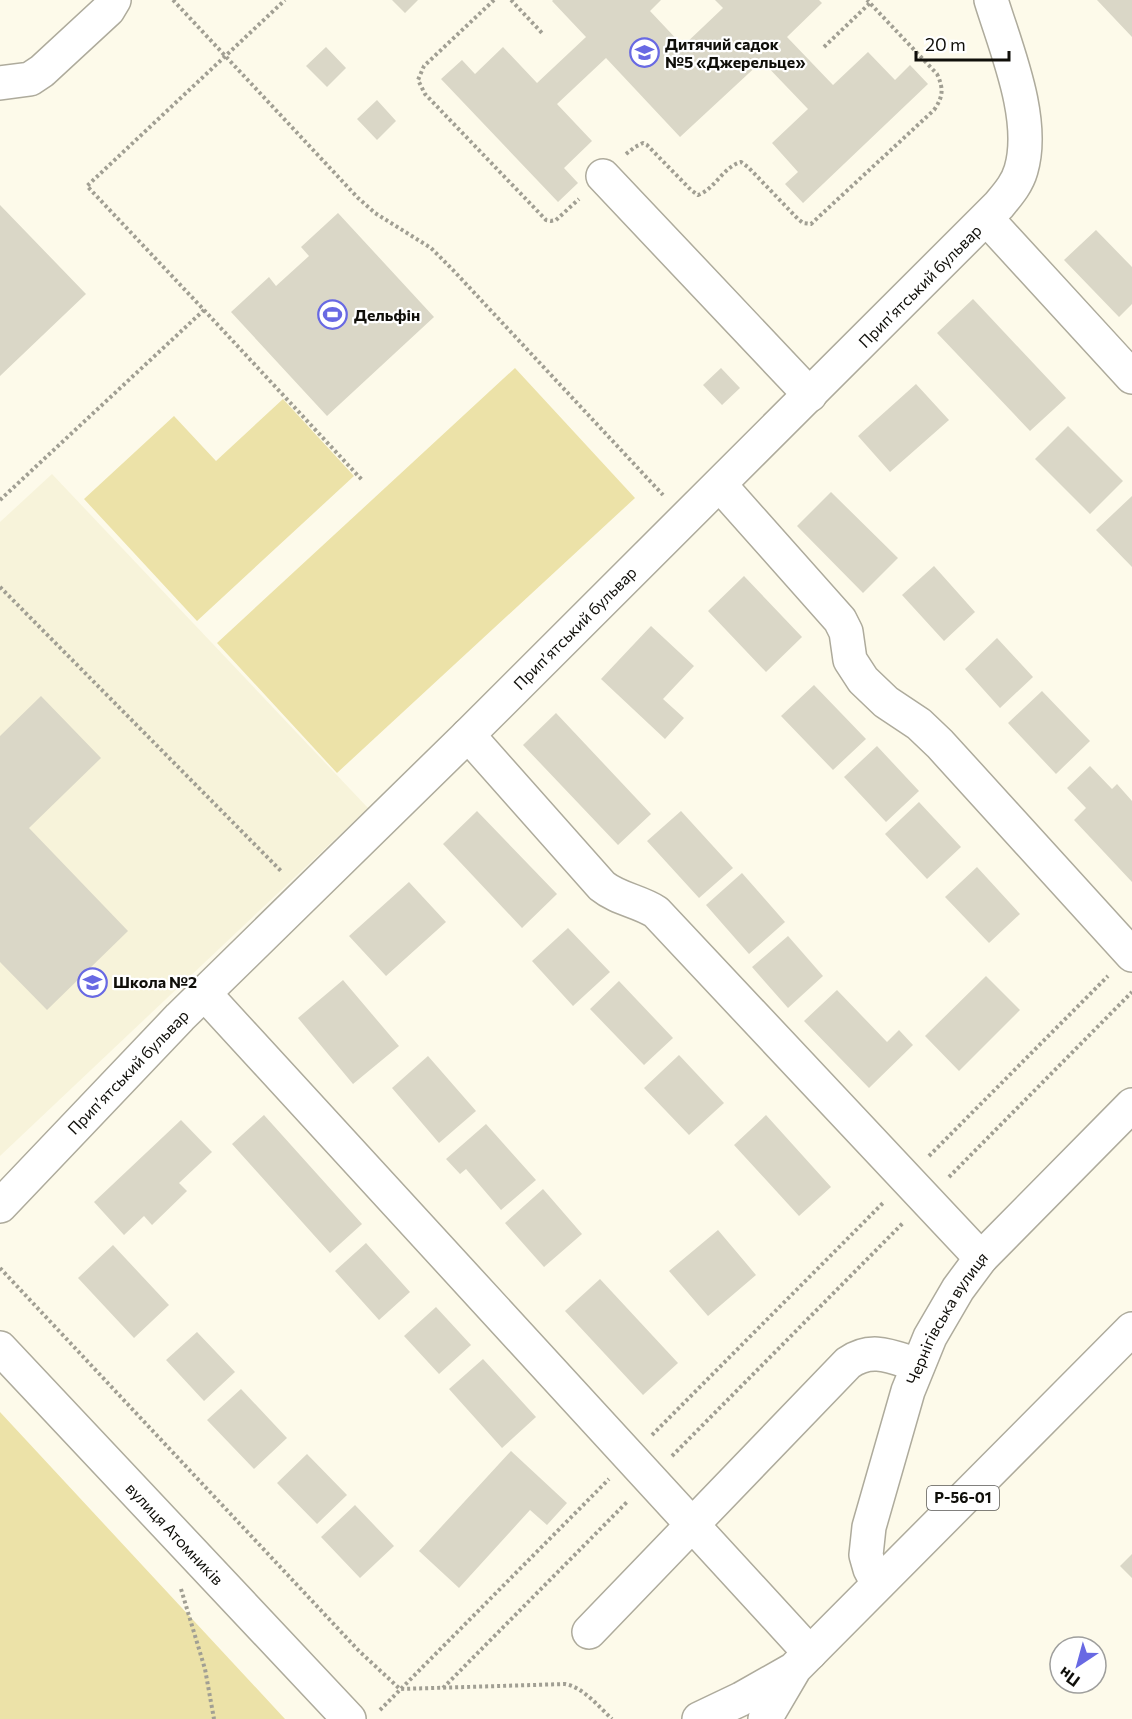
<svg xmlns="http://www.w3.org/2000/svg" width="1132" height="1719" viewBox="0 0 1132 1719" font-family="Commissioner,sans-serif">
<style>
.built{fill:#f7f3da}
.green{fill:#ece2a8}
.building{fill:#dad7c7}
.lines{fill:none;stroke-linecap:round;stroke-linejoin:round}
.minor-casing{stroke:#aeab9c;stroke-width:36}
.major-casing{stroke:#aeab9c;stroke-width:36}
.path{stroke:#a19f93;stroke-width:4;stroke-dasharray:3 3;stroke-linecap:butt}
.minor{stroke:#fff;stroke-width:33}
.major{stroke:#fff;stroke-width:33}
.labels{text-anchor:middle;stroke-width:4.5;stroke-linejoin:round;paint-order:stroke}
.shield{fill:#fff;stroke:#585754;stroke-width:1.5}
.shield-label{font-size:15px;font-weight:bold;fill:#100f0a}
.poi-label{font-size:16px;font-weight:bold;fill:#100f0a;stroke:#fff;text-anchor:start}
.street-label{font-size:16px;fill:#100f0a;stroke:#fff}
</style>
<rect width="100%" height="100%" fill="#fdfaea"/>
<!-- built -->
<path class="built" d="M 52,474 L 368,808 L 0,1156 L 0,522 Z"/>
<!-- green -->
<path class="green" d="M 515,368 L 635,498 L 337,773 L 217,643 Z
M 283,399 L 354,476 L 197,621 L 84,499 L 174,416 L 216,461 Z
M 0,1412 L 285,1719 L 0,1719 Z"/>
<!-- building -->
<path class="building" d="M 392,0 L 418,0 L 405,13 Z
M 553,0 L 661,0 L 650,11 L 683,46 L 723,8 L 715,0 L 819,0 L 822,3 L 787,37 L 833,85 L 868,52 L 895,80 L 910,65 L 928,84 L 803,203 L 785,184 L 798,172 L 772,143 L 808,109 L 762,61 L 680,137 L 606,58 L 557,104 L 592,141 L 564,168 L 578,183 L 558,202 L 441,79 L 462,60 L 475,74 L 503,47 L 537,83 L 586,37 L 552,1 Z
M 1097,0 L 1132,0 L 1132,37 Z
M 326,47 L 346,68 L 327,87 L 306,66 Z
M 377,100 L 396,121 L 377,140 L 357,119 Z
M 0,205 L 86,294 L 0,376 Z
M 338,213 L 434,317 L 327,416 L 231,312 L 269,277 L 276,286 L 309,256 L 301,247 Z
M 1096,230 L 1132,267 L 1132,304 L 1119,317 L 1064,260 Z
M 973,299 L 1066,398 L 1030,431 L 937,333 Z
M 721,368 L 740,388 L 722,405 L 703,385 Z
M 916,384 L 949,420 L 890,472 L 858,436 Z
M 1068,426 L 1123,481 L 1090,514 L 1035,459 Z
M 831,492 L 898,558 L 863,593 L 797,526 Z
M 1132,496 L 1132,567 L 1096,530 Z
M 934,566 L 975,612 L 944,641 L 902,595 Z
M 744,576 L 802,637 L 766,672 L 708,611 Z
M 651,626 L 694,666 L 663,699 L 684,718 L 665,739 L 601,679 Z
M 997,638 L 1033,677 L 1000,708 L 965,669 Z
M 814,685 L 866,739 L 833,770 L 781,716 Z
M 1042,691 L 1090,741 L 1056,774 L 1008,723 Z
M 41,696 L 101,758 L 29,828 L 128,931 L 47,1010 L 0,962 L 0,736 Z
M 556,713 L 651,814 L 618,845 L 523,745 Z
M 877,746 L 919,791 L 886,822 L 844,777 Z
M 1090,766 L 1112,789 L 1117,784 L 1132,801 L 1132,882 L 1074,820 L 1086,808 L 1067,788 Z
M 919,802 L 961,847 L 927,879 L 885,834 Z
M 477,811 L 557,894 L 522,928 L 443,844 Z
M 681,811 L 733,868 L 699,898 L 647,841 Z
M 977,867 L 1020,914 L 989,943 L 945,897 Z
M 742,873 L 785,922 L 749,954 L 706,905 Z
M 409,882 L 446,922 L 386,976 L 349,936 Z
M 568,928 L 610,972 L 573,1006 L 532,961 Z
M 788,936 L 823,976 L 788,1008 L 752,967 Z
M 986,976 L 1020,1010 L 959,1071 L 925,1036 Z
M 343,980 L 399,1046 L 353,1084 L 298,1018 Z
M 619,981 L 673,1038 L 644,1065 L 590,1009 Z
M 837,990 L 887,1042 L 899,1030 L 913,1045 L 869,1088 L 804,1021 Z
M 679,1055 L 724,1103 L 689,1135 L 644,1088 Z
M 428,1056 L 476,1111 L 439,1143 L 392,1088 Z
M 264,1115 L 362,1224 L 330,1253 L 232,1144 Z
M 766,1115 L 831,1187 L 799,1216 L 734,1145 Z
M 181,1120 L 212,1152 L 179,1183 L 187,1191 L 152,1225 L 144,1216 L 124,1235 L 94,1202 Z
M 486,1124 L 536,1180 L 501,1210 L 466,1169 L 460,1174 L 446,1159 Z
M 543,1189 L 582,1234 L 544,1267 L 505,1223 Z
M 718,1230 L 756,1275 L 708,1316 L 669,1271 Z
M 366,1243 L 410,1292 L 379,1320 L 335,1271 Z
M 113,1245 L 169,1305 L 134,1338 L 78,1278 Z
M 600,1279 L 678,1363 L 643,1395 L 565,1311 Z
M 436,1307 L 471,1345 L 439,1374 L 404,1336 Z
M 197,1332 L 235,1372 L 204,1401 L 166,1360 Z
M 483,1359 L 536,1417 L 502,1448 L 449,1389 Z
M 241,1389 L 287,1438 L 254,1469 L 207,1420 Z
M 511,1451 L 567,1503 L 547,1525 L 530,1510 L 459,1588 L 419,1551 Z
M 307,1454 L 347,1495 L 317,1524 L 277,1483 Z
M 355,1505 L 394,1546 L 360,1578 L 321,1537 Z
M 1132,1554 L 1132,1578 L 1120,1566 Z"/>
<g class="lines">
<defs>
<g id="minor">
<path d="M 0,83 L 30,79 L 42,71 L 108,10 L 114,0"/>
<path d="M 603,176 L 810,395"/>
<path d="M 987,219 L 1132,377"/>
<path d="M 720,485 L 840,620 L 846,632 L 850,660 L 863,680 L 886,702 L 919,724 L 940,744 L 1132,955"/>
<path d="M 468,735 L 602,886 C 618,899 639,901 656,912 L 981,1258"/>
<path d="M 204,993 L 810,1653"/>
<path d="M 0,1206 L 180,1017 L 468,735 L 999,205 C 1008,194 1017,184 1021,170 C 1036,119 1006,49 991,0"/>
<path id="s1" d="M 0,1348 L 349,1719"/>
<path id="s2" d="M 878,1584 L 870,1569 L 866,1555 L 869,1527 L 908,1391 L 930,1337 L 958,1289 L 981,1258 L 1132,1105"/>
<path d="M 589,1632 L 848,1363 C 872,1346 892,1357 918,1365"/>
</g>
<path id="major" d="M 699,1719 L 741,1699 L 794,1669
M 765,1719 L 795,1668 L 1132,1329"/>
</defs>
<!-- minor casing -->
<use href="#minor" class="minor-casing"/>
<!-- major casing -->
<use href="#major" class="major-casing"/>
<!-- path -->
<path class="path" d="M 173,0 L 358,198 L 375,213 L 431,248 L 453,270 L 663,495
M 494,0 L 424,66 L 418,80 L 425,94 L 546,220 L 551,221 L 556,220 L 579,199
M 511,0 L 542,33
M 824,47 L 870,3
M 626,154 L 635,147 L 643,143 L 647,145 L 691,190 L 698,195 C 715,189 723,167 741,162 L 748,167 L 798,219 L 803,223 L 811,224 L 934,110 C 943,97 944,89 937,74 L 867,0
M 204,310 L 363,481
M 0,500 L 204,310 L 87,186 L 285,0
M 0,587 L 282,872
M 929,1156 L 1108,976
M 949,1177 L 1132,992
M 0,1268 L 359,1651 L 400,1689 L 565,1684 C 583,1687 599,1707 612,1719
M 652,1435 L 884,1202
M 672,1456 L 903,1223
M 181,1589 L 205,1669 L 214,1719
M 443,1688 L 627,1502
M 380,1710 L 609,1479"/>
<!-- minor -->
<use href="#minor" class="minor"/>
<!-- major -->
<use href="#major" class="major"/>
</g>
<!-- icons -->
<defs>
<symbol id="school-ring" viewBox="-11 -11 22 22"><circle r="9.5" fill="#fff" stroke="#6869e3" stroke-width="1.5"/><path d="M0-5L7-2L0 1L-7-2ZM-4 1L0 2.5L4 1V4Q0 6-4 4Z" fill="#6869e3"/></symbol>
<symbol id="stadium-ring" viewBox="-11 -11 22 22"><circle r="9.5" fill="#fff" stroke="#6869e3" stroke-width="1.5"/><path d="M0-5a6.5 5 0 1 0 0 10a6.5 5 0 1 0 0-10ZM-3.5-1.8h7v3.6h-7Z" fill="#6869e3"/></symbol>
</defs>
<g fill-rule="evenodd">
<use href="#school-ring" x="628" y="36" width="33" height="33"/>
<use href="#stadium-ring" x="316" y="298" width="33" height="33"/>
<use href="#school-ring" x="76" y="966" width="33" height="33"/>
</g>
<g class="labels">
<!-- shield labels -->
<rect class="shield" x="927" y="1486" width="72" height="24" rx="4.5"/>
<g class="shield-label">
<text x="963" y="1503">Р-56-01</text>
</g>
<!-- poi labels -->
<g class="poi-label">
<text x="665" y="50">Дитячий садок<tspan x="665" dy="18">№5 «Джерельце»</tspan></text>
<text x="354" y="321">Дельфін</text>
<text x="113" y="988">Школа №2</text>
</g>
<!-- street labels -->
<g class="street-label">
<text transform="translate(920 286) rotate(-45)" y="6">Припʼятський бульвар</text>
<text transform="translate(575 628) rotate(-45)" y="6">Припʼятський бульвар</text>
<text transform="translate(128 1072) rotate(-46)" y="6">Припʼятський бульвар</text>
<text dy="6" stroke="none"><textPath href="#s2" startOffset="284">Чернігівська вулиця</textPath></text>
<text dy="6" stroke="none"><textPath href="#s1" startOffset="255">вулиця Атомників</textPath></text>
</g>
</g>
<!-- north arrow -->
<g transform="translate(1078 1665) rotate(216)"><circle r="28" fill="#ffffff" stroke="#9f9f9d" stroke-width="1.5"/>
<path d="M0-4.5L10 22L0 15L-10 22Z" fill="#6869e3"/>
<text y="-9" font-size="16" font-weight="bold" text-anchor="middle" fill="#100f0a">Пн</text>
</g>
<!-- scale -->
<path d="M916 51v9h93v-9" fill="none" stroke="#100f0a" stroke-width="3"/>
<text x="925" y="51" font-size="18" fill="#100f0a" stroke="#ffffff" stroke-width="4.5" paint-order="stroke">20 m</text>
</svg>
